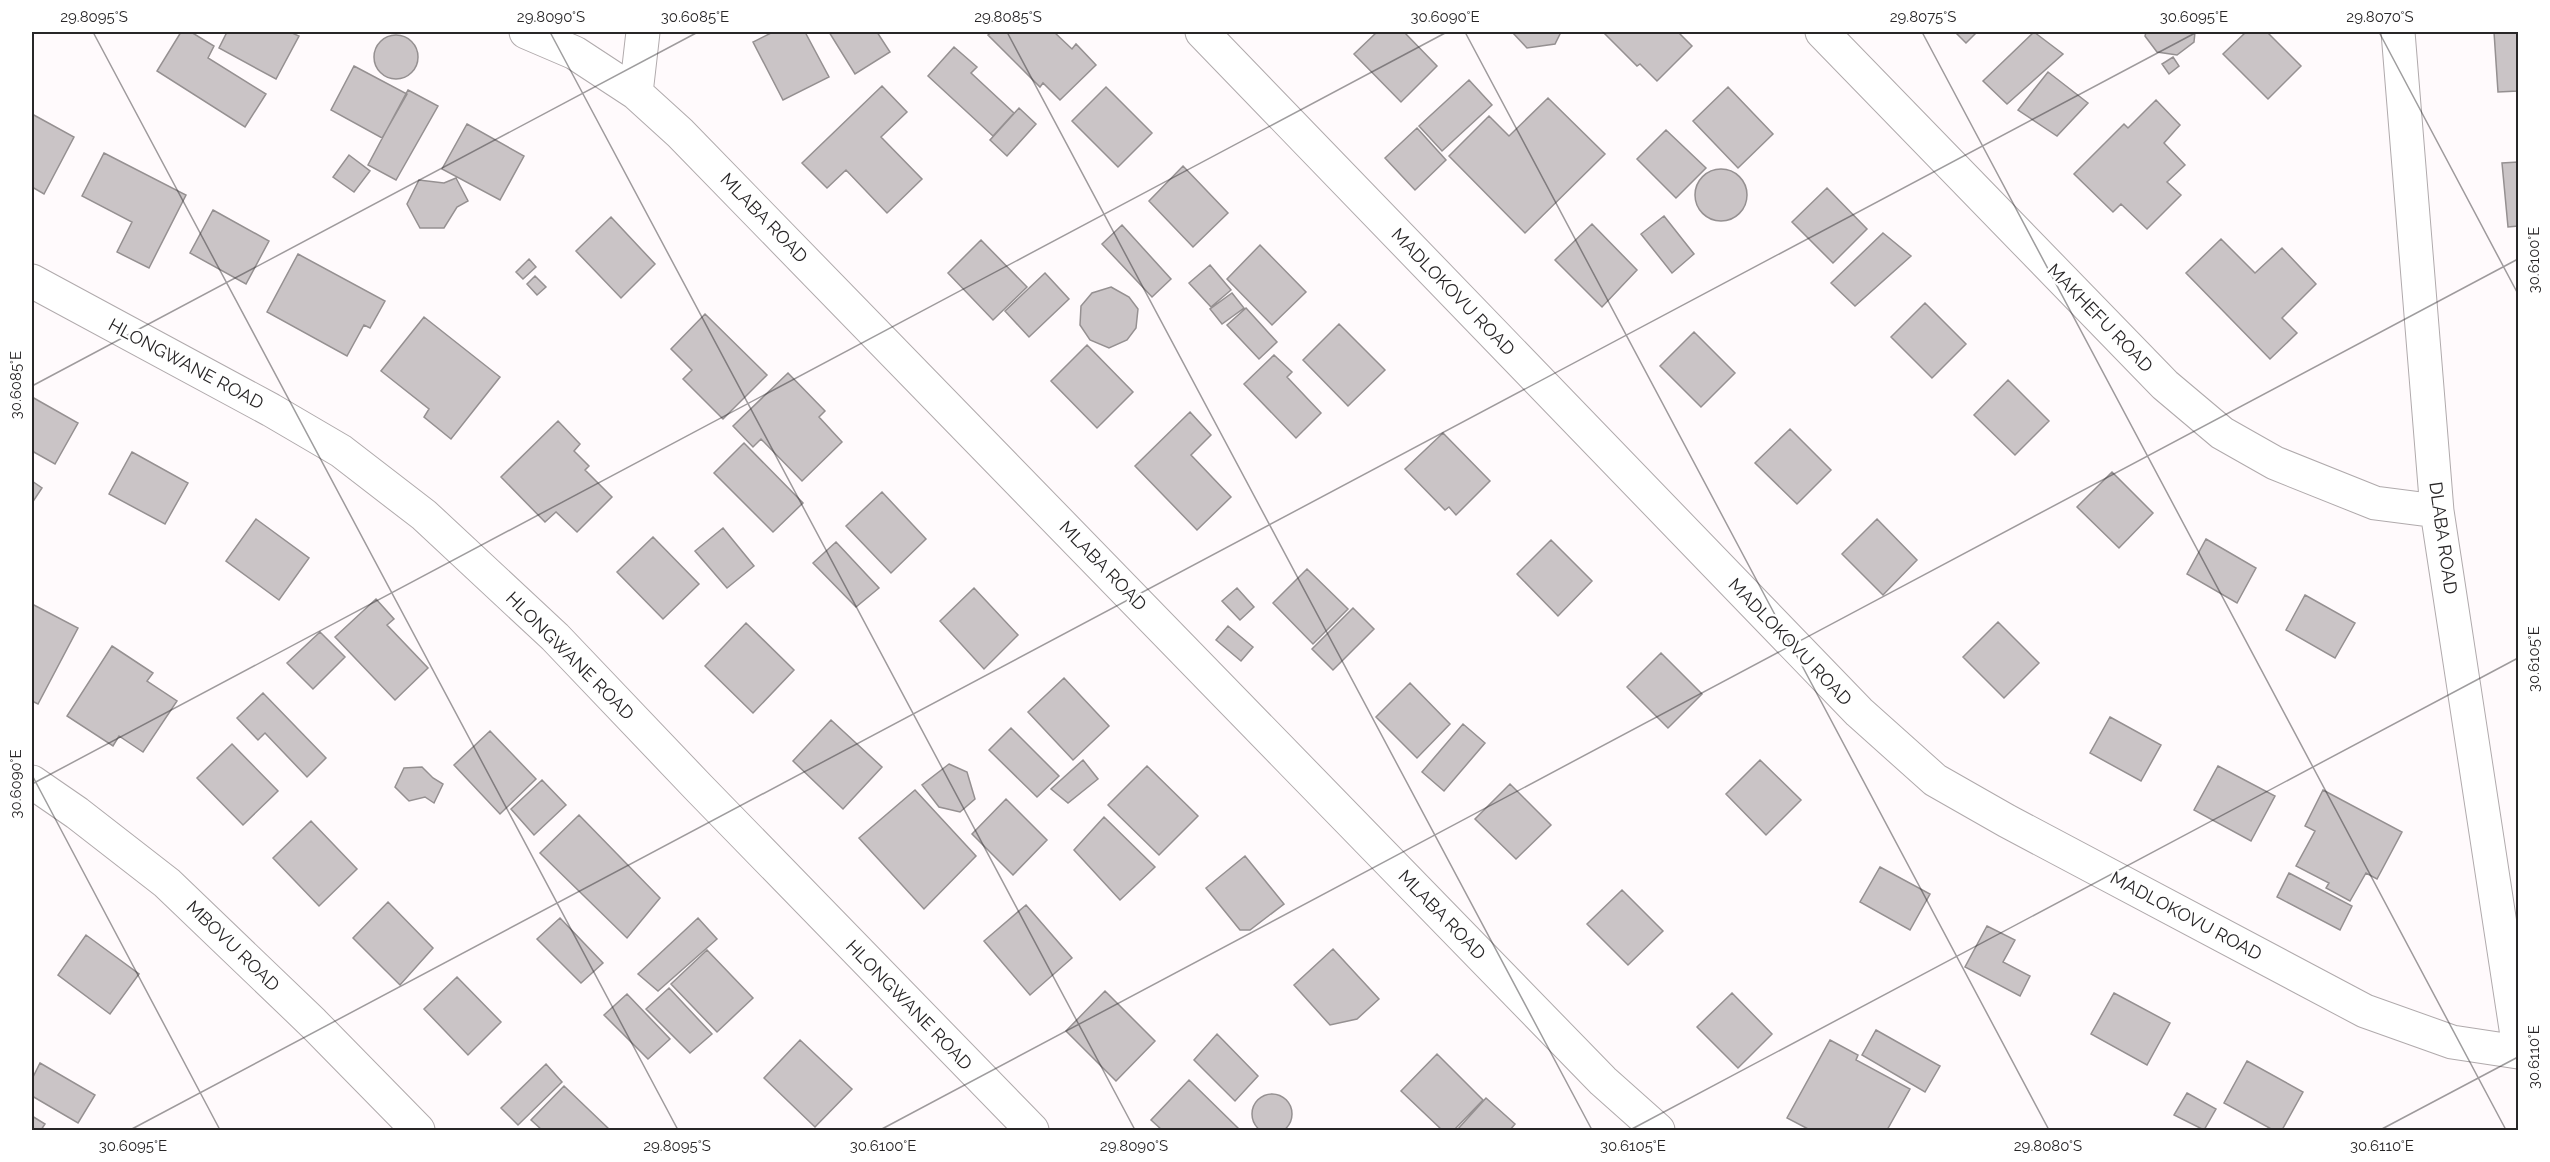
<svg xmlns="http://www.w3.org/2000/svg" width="2550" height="1162" viewBox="0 0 2550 1162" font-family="Raleway,sans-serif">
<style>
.building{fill:#cac4c6;stroke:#959091;stroke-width:1.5}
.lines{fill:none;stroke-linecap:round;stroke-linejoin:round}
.minor-casing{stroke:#b0aaac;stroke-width:35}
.minor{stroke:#fff;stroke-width:33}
.ticks{fill:none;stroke:#282627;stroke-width:1.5;stroke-opacity:0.45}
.labels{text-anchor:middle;stroke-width:5;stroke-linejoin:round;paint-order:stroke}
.street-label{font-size:18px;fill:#282627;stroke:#fff}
.neatline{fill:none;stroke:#282627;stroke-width:2}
.ticks-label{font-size:15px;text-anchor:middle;fill:#282627}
</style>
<rect width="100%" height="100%" fill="#fffafc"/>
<!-- building -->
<path class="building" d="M 181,32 L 191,32 L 214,46 L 208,58 L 266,94 L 245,127 L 157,71 Z
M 227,32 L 290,32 L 299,36 L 276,79 L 219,48 Z
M 773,32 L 805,32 L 829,77 L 783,100 L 753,42 Z
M 829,32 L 877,32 L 890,52 L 855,74 Z
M 992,32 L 1054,32 L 1072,49 L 1076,44 L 1096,65 L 1060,100 L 1043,83 L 1040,87 L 988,35 Z
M 1377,32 L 1404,32 L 1437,66 L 1401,102 L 1354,54 Z
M 1512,32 L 1561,32 L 1555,44 L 1527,48 Z
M 1603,32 L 1678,32 L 1692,46 L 1657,81 L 1640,64 L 1637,66 Z
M 1955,32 L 1977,32 L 1966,43 Z
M 2034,32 L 2063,54 L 2007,104 L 1983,81 Z
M 2146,32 L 2195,32 L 2194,42 L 2177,55 L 2157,52 L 2145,36 Z
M 2246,32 L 2267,32 L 2301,66 L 2268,99 L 2223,54 Z
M 2494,32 L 2518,32 L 2518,91 L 2498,92 Z
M374 57a22 22 0 1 1 44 0a22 22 0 1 1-44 0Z
M 954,47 L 977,67 L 971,73 L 1014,113 L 993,136 L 928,76 Z
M 2173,57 L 2179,66 L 2169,74 L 2162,64 Z
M 354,66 L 407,94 L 382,138 L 331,110 Z
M 2048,72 L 2088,103 L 2057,136 L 2018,110 Z
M 1469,80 L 1492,105 L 1442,151 L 1419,126 Z
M 882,86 L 907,112 L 881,137 L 922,179 L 887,213 L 846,170 L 827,188 L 802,163 Z
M 1106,87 L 1152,133 L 1118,167 L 1072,121 Z
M 1728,87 L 1773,134 L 1738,168 L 1693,121 Z
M 408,90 L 438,106 L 396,180 L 368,165 Z
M 1548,98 L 1605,154 L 1525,233 L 1449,156 L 1489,116 L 1509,136 Z
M 2156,100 L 2180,125 L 2164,143 L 2185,165 L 2167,182 L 2181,195 L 2147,229 L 2121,204 L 2113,212 L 2074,174 L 2124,124 L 2128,128 Z
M 1019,108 L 1036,124 L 1007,156 L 990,140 Z
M 32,114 L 74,137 L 44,194 L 32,187 Z
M 467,124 L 524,156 L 500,200 L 442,169 Z
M 1417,128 L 1446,160 L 1415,190 L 1385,158 Z
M 1666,130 L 1706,168 L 1676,198 L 1637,159 Z
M 104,153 L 186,195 L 149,268 L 117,252 L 132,222 L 82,196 Z
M 349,155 L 370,171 L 354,192 L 333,177 Z
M 2518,162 L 2518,226 L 2508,227 L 2502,163 Z
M 1183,166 L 1228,213 L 1193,247 L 1149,201 Z
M1695 195a26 26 0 1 1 52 0a26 26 0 1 1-52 0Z
M 456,178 L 468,201 L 457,207 L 444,228 L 420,228 L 407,204 L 419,180 L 444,183 Z
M 1827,188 L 1867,229 L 1833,263 L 1792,222 Z
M 213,210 L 269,241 L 246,284 L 190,253 Z
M 1664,216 L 1694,254 L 1672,273 L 1641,234 Z
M 611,217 L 655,264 L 621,298 L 576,251 Z
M 1592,224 L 1637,270 L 1602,307 L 1555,260 Z
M 1122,225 L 1171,279 L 1152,297 L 1102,244 Z
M 1883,233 L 1911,256 L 1855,306 L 1831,283 Z
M 2221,239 L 2255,273 L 2282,248 L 2316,284 L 2282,318 L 2297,333 L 2270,359 L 2186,273 Z
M 981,240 L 1027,287 L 993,320 L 948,273 Z
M 1260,245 L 1306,292 L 1272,325 L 1227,279 Z
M 298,254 L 385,301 L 370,328 L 364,325 L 347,356 L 267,312 Z
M 529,259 L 536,267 L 523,279 L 516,272 Z
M 1210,265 L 1231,290 L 1211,307 L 1189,283 Z
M 1045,273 L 1069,299 L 1029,337 L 1005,311 Z
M 535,276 L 546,287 L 537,295 L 527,284 Z
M 1111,287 L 1129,297 L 1138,309 L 1136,328 L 1127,340 L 1109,348 L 1090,340 L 1080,325 L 1081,306 L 1092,293 Z
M 1232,293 L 1244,308 L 1222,324 L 1210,309 Z
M 1925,303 L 1966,344 L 1932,378 L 1891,337 Z
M 1246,308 L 1277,342 L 1259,359 L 1227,325 Z
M 705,314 L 767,375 L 723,419 L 683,379 L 692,370 L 671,349 Z
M 424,317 L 500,377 L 451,439 L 424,417 L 429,409 L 381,371 Z
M 1339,324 L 1385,370 L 1348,406 L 1303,360 Z
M 1694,332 L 1735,373 L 1701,407 L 1660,366 Z
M 1087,345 L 1133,392 L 1097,428 L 1051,381 Z
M 1274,355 L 1292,372 L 1287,377 L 1321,413 L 1296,438 L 1244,384 Z
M 788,373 L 825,411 L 819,417 L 842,442 L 802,481 L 761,439 L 753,447 L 733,426 Z
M 2008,380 L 2049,421 L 2015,455 L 1974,415 Z
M 32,397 L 78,423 L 55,464 L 32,451 Z
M 1190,412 L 1211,435 L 1191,455 L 1231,497 L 1197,530 L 1135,466 Z
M 558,421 L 580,444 L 574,451 L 589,466 L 585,470 L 612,497 L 577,532 L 556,512 L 545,522 L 501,477 Z
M 1790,429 L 1831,470 L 1797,504 L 1755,463 Z
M 1443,433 L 1490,481 L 1456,515 L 1449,507 L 1445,510 L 1405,469 Z
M 744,443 L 803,503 L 773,532 L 714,473 Z
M 132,452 L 188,483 L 165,524 L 109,494 Z
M 2112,472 L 2153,513 L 2119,548 L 2077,507 Z
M 32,481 L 42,488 L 32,503 Z
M 882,492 L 926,539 L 891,573 L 846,526 Z
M 256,519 L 309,558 L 279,600 L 226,561 Z
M 1877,519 L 1917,560 L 1883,595 L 1842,554 Z
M 723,528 L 754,566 L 727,588 L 695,551 Z
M 653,537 L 699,584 L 663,619 L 617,572 Z
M 2206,539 L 2256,568 L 2237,603 L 2187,574 Z
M 1551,540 L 1592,581 L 1558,616 L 1517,574 Z
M 836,542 L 879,588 L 856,607 L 813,563 Z
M 1307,569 L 1348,609 L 1313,644 L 1273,603 Z
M 974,588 L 1018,635 L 984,669 L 940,621 Z
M 1237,588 L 1254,607 L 1240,620 L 1222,601 Z
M 2305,595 L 2355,623 L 2335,658 L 2286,630 Z
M 376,599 L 394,619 L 387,625 L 428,668 L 395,700 L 335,637 Z
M 32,604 L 78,628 L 38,704 L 32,701 Z
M 1353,608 L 1374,629 L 1333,670 L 1312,649 Z
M 1998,622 L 2039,663 L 2004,698 L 1963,657 Z
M 746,623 L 794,670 L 753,713 L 705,666 Z
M 1228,626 L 1253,647 L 1241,661 L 1216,640 Z
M 320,632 L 345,657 L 313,689 L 287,663 Z
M 112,646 L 153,673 L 147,681 L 177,701 L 143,752 L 119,736 L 113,746 L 67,716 Z
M 1661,653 L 1702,694 L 1668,728 L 1627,687 Z
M 1064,678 L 1109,726 L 1073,760 L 1028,712 Z
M 1410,683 L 1450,724 L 1417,758 L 1376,717 Z
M 263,693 L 326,758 L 307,777 L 265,733 L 258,740 L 237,718 Z
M 2110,717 L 2161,745 L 2141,781 L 2090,753 Z
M 831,720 L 882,767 L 843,809 L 793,761 Z
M 1463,724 L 1485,743 L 1444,791 L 1422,772 Z
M 1011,728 L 1059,776 L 1037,797 L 989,750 Z
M 490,731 L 536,779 L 500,814 L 454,765 Z
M 232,744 L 278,791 L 243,825 L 197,778 Z
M 1083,760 L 1098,779 L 1068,803 L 1051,789 Z
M 1760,760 L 1801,800 L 1766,835 L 1726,794 Z
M 949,764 L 967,772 L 975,799 L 960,812 L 939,807 L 922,785 Z
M 1147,766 L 1198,816 L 1159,855 L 1108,805 Z
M 2218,766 L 2275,796 L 2251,841 L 2194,810 Z
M 422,767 L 433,778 L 443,784 L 434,803 L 425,797 L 409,801 L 395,787 L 404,768 Z
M 542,780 L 566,805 L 534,835 L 511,809 Z
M 1510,784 L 1551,825 L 1516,859 L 1475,819 Z
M 915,790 L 976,856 L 924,909 L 859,838 Z
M 2323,790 L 2402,832 L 2377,879 L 2366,873 L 2350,901 L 2326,888 L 2329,883 L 2296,866 L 2315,831 L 2305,826 Z
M 1006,799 L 1047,840 L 1013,875 L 972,834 Z
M 579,815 L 660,898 L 627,938 L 540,853 Z
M 1104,817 L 1155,867 L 1120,900 L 1074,850 Z
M 311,821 L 357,869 L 319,906 L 273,858 Z
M 1245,856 L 1284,904 L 1250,930 L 1240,930 L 1206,888 Z
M 1880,867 L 1930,894 L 1910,930 L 1860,902 Z
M 2289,873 L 2352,906 L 2340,930 L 2277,897 Z
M 1622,890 L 1663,931 L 1628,965 L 1587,924 Z
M 388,902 L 433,948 L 400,985 L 353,938 Z
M 1026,905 L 1072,958 L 1030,995 L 984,941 Z
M 560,918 L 603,963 L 581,983 L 537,939 Z
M 698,918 L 717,939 L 658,991 L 638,974 Z
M 1987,926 L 2015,940 L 2003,962 L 2030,976 L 2020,996 L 1965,967 Z
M 86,935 L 139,974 L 110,1014 L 58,975 Z
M 1333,949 L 1379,999 L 1357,1019 L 1330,1025 L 1294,985 Z
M 707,950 L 753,998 L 717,1032 L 671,984 Z
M 457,977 L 501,1022 L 468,1055 L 424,1009 Z
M 669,988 L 712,1034 L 690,1053 L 646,1009 Z
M 1105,991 L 1155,1041 L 1116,1081 L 1066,1031 Z
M 1732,993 L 1772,1034 L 1738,1068 L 1697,1027 Z
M 2114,993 L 2170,1023 L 2147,1065 L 2091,1034 Z
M 627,994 L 670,1039 L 648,1059 L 604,1015 Z
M 1876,1030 L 1940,1066 L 1925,1092 L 1862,1055 Z
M 1217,1034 L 1258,1076 L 1235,1101 L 1194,1060 Z
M 800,1040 L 852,1089 L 815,1127 L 764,1078 Z
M 1830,1040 L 1858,1055 L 1856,1060 L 1910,1089 L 1887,1130 L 1810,1130 L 1787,1118 Z
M 1437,1054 L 1483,1100 L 1454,1130 L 1442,1130 L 1401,1091 Z
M 2247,1061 L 2303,1092 L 2282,1130 L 2273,1130 L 2224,1103 Z
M 40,1063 L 95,1095 L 78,1123 L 32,1096 L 32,1079 Z
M 546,1064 L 562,1082 L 518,1125 L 501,1108 Z
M 1189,1080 L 1240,1130 L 1162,1130 L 1151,1120 Z
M 564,1086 L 610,1130 L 542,1130 L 531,1120 Z
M 2187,1093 L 2216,1109 L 2204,1130 L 2174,1115 Z
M1252 1114a20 20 0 1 1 40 0a20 20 0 1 1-40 0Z
M 1486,1098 L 1515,1124 L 1510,1130 L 1457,1130 Z
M 32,1116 L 45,1124 L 41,1130 L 32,1130 Z"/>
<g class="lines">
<defs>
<path id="minor" d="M 526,32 L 575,53 L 636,93 L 680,133 L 1603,1081 L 1658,1130
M 1202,32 L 1859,712 L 1935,780 L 2007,821 L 2365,1011 L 2452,1042 L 2518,1052
M 1822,32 L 2165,385 L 2222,433 L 2275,463 L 2375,503 L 2437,511
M 2398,32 L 2437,511 L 2518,1042
M 636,93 L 643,32
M 32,281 L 271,410 L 341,451 L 424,515 L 555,637 L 699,788 L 1032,1130
M 32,782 L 77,813 L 167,883 L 313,1023 L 418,1130"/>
</defs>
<!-- minor casing -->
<use href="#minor" class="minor-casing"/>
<!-- minor -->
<use href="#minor" class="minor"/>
</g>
<!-- ticks -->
<path class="ticks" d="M 93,32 L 678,1130M 550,32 L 1135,1130M 1007,32 L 1592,1130M 1465,32 L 2049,1130M 1922,32 L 2506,1130M 2379,32 L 2518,294M 32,386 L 698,32M 32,775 L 220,1130M 32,784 L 1447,32M 130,1130 L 2197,32M 880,1130 L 2518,259M 1630,1130 L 2518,658M 2380,1130 L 2518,1057"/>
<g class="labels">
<!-- street labels -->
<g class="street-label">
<text transform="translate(764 218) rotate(46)" y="6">MLABA ROAD</text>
<text transform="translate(1453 292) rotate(46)" y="6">MADLOKOVU ROAD</text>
<text transform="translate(2100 318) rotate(46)" y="6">MAKHEFU ROAD</text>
<text transform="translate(186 364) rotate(28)" y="6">HLONGWANE ROAD</text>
<text transform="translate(2443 538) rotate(82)" y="6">DLABA ROAD</text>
<text transform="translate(1103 566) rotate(46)" y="6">MLABA ROAD</text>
<text transform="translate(1790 642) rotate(46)" y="6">MADLOKOVU ROAD</text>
<text transform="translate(570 656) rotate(45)" y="6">HLONGWANE ROAD</text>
<text transform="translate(1442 915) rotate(46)" y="6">MLABA ROAD</text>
<text transform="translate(2186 916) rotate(28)" y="6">MADLOKOVU ROAD</text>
<text transform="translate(233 946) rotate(44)" y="6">MBOVU ROAD</text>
<text transform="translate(909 1005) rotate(46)" y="6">HLONGWANE ROAD</text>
</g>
</g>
<!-- border -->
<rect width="2550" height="1162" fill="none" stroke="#ffffff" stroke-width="66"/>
<rect x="33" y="33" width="2484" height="1096" class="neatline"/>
<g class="ticks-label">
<text x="94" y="22">29.8095°S</text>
<text x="551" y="22">29.8090°S</text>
<text x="695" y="22">30.6085°E</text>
<text x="1008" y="22">29.8085°S</text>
<text x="1445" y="22">30.6090°E</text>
<text x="1923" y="22">29.8075°S</text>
<text x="2194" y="22">30.6095°E</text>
<text x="2380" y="22">29.8070°S</text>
<text transform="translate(2534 260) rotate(-90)" y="5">30.6100°E</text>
<text transform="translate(16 385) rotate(-90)" y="5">30.6085°E</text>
<text transform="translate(2534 659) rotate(-90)" y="5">30.6105°E</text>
<text transform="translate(16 784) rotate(-90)" y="5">30.6090°E</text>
<text transform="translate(2534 1057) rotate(-90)" y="5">30.6110°E</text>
<text x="133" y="1151">30.6095°E</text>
<text x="677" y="1151">29.8095°S</text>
<text x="883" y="1151">30.6100°E</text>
<text x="1134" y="1151">29.8090°S</text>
<text x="1633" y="1151">30.6105°E</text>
<text x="2048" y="1151">29.8080°S</text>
<text x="2382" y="1151">30.6110°E</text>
</g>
</svg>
